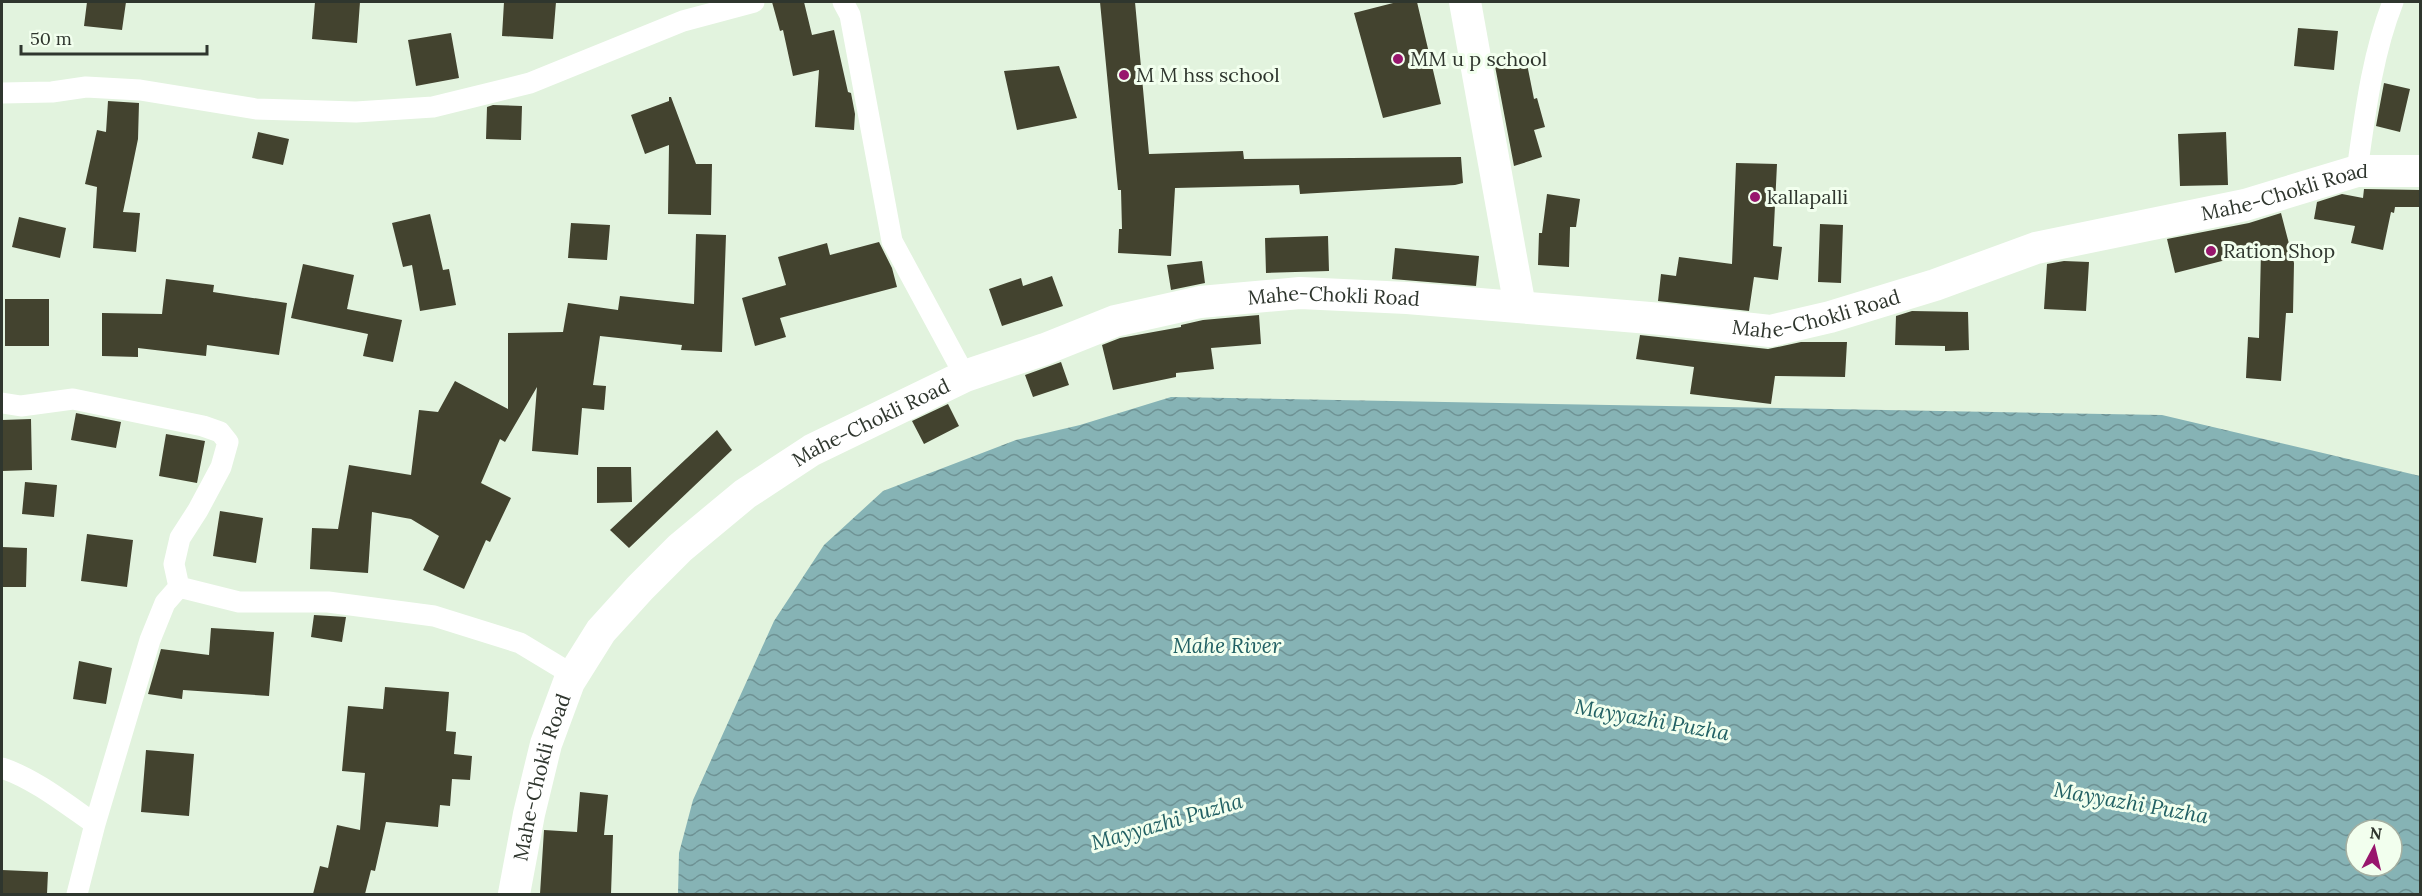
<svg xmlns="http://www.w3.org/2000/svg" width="2422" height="896" viewBox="0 0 2422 896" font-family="Lora,serif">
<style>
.water{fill:url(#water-waves);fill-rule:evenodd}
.building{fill:#43432f}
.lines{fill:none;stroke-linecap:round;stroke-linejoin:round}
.street{stroke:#fff;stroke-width:21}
.secondary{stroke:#fff;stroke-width:32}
.poi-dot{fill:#98166d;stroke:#f2ffee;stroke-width:2}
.labels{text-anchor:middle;stroke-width:6;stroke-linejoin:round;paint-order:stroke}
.poi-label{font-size:20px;fill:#2f362e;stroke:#f2ffee;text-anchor:start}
.street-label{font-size:20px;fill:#2f362e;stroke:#f2ffee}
.water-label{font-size:21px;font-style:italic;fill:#216063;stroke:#f2ffee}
</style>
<defs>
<pattern id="water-waves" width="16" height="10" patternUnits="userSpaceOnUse" patternTransform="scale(1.5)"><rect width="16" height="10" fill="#86b3b5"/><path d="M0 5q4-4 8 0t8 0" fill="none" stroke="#6e9294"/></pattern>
</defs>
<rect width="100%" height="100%" fill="#e2f3de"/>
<!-- water -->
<path class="water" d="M 1171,397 L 2162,415 L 2420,476 L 2420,894 L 678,894 L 679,853 L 693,800 L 774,621 L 824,545 L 883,491 L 1016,440 L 1080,425 ZM 2356,830 L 2392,830 L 2392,866 L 2356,866 Z"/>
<!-- building -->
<path class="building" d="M 87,2 L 126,2 L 122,30 L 84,26 Z
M 315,2 L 360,2 L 357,43 L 312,39 Z
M 504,2 L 556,2 L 553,39 L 502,36 Z
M 772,2 L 804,2 L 812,35 L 834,30 L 848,92 L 851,93 L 855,114 L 854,130 L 815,127 L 819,70 L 793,76 L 783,30 L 780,31 Z
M 1100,2 L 1135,2 L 1149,154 L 1243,151 L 1244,159 L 1461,157 L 1463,183 L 1455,185 L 1300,194 L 1299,185 L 1175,188 L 1171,256 L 1118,253 L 1119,229 L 1122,229 L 1121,190 L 1118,190 Z
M 1397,2 L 1417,2 L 1441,104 L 1383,118 L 1354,13 Z
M 2298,28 L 2338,31 L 2334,70 L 2294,66 Z
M 451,33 L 459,78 L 416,86 L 408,40 Z
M 1526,59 L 1534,99 L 1537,98 L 1545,127 L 1534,130 L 1542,157 L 1514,166 L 1495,66 Z
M 1059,66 L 1077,118 L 1017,130 L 1004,71 Z
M 2384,83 L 2410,89 L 2400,132 L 2376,126 Z
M 669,97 L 671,97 L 696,164 L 712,164 L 711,215 L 668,214 L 669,145 L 645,154 L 631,115 L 669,101 Z
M 108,101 L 139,103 L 138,139 L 123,212 L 140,213 L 136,252 L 93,248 L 97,187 L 85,184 L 97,130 L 106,132 Z
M 493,105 L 522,106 L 521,140 L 486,139 L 487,107 Z
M 258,132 L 289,139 L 283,165 L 252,158 Z
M 2226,132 L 2228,185 L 2180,186 L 2178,134 Z
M 1736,163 L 1777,164 L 1773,246 L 1782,247 L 1778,280 L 1754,277 L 1749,311 L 1658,301 L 1661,274 L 1676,276 L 1679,257 L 1732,264 Z
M 2364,189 L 2421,190 L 2421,207 L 2395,207 L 2394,213 L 2391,212 L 2383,250 L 2351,243 L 2355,226 L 2314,219 L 2317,202 L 2342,194 L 2363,198 Z
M 1547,194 L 1580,199 L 1576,227 L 1570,227 L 1569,267 L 1538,265 L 1539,233 L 1542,233 Z
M 2281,213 L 2294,263 L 2293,313 L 2286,313 L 2281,381 L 2246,378 L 2248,337 L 2259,338 L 2261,251 L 2175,273 L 2167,239 L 2249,223 Z
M 430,214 L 443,270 L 449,269 L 456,305 L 420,311 L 412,265 L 403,267 L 392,223 Z
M 19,217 L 66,228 L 60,258 L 12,247 Z
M 571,223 L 610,225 L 607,260 L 568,258 Z
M 1820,224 L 1843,225 L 1841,283 L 1818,282 Z
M 696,234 L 726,235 L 722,352 L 681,350 L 682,345 L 600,336 L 593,385 L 606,386 L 604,410 L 582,408 L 578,455 L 532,451 L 537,387 L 505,442 L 500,439 L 481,483 L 511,498 L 490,542 L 486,540 L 464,589 L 423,570 L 439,536 L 411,519 L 372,512 L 368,573 L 310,569 L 312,528 L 338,529 L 349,465 L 411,475 L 419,410 L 438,412 L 455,381 L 508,409 L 508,333 L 563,332 L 568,303 L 618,310 L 620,296 L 694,304 Z
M 1328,236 L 1329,271 L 1266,273 L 1265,238 Z
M 879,242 L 892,268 L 897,287 L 780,318 L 786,337 L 755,346 L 742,298 L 786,285 L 778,257 L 827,243 L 830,255 Z
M 1395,248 L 1479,256 L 1476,286 L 1392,279 Z
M 1202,261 L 1205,283 L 1171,290 L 1167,265 Z
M 2064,261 L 2089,262 L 2086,311 L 2044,309 L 2047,264 Z
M 303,264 L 354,275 L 347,309 L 402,320 L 393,362 L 363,356 L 368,334 L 291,318 Z
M 1052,276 L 1063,306 L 1002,326 L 989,289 L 1021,278 L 1023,286 Z
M 166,279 L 214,285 L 213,292 L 287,303 L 279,355 L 207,345 L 206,356 L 138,348 L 138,357 L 102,356 L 102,313 L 162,314 Z
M 5,299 L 49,299 L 49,346 L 5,346 Z
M 1912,311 L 1968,312 L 1969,350 L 1945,351 L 1945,346 L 1895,345 L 1896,316 Z
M 1259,315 L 1261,344 L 1211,348 L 1214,369 L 1176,373 L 1176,377 L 1113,390 L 1102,345 L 1120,338 L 1181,327 L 1181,325 L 1203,320 Z
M 1640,335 L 1768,349 L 1801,342 L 1847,342 L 1845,377 L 1775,376 L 1771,404 L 1690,394 L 1694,367 L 1636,359 Z
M 1061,362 L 1069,385 L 1033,397 L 1025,375 Z
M 948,404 L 959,426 L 924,444 L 912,421 Z
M 76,413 L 121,422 L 116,448 L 71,440 Z
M 31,419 L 32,470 L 2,471 L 2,420 Z
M 717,430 L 732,450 L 629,548 L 610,530 Z
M 166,434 L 205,441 L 197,483 L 159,476 Z
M 597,467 L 631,467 L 632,502 L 597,503 Z
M 25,482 L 57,485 L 54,517 L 22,514 Z
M 220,511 L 263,518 L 256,563 L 213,556 Z
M 87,534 L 133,540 L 127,587 L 81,581 Z
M 2,547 L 27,548 L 26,587 L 2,587 Z
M 314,615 L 346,617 L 342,642 L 311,637 Z
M 211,628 L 274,632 L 269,696 L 183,690 L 182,699 L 148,694 L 161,649 L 209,655 Z
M 79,661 L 112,668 L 106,704 L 73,699 Z
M 385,687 L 449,692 L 446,731 L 456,732 L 454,754 L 472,756 L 470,780 L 452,779 L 450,806 L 440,805 L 438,827 L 386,822 L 375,871 L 371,870 L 365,894 L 313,894 L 320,866 L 328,868 L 337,825 L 360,830 L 365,773 L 342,771 L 348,706 L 383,709 Z
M 146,750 L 194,754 L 189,816 L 141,812 Z
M 580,792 L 608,795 L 604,835 L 613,835 L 611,894 L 540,894 L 544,830 L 577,832 Z
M 2,870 L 48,872 L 47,894 L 2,894 Z"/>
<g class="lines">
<!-- street -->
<path class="street" d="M 843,2 L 850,15 L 892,241 L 965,376
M 2,93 L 52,92 L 86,87 L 140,90 L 256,109 L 356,112 L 433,107 L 530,83 L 683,21 L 754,2
M 2357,171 C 2365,114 2372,55 2393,2
M 2,403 L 21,406 L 73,399 L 203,426 L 220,432 L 228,442 L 221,467 L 198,510 L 180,538 L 174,564 L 179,587 L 239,602 L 328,602 L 434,616 L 520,643 L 573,675
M 2,768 C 35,779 66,804 95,824 L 77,894
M 95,824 L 150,640 L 165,603 L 179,587"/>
<!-- secondary -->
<g class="secondary">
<path d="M 1465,2 L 1520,307"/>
<path id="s1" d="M 514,894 L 529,814 L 546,744 L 569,682 L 601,631 L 640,588 L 680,548 L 745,494 L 812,450 L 965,376 L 1045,349 L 1115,321 L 1200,302 L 1300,293 L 1407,298 L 1662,319 L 1770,331 L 1830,317 L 1935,285 L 2036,248 L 2245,205 L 2357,171 L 2420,171"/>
</g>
</g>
<!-- markers -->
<g class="poi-dot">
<circle cx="1398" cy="59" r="6"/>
<circle cx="1124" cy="75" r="6"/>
<circle cx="1755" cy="197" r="6"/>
<circle cx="2211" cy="251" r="6"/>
</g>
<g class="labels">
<!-- poi labels -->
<g class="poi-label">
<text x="1410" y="66">MM u p school</text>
<text x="1136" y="82">M M hss school</text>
<text x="1767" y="204">kallapalli</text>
<text x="2223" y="258">Ration Shop</text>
</g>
<!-- street labels -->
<g class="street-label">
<text dy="7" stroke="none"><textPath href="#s1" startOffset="2082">Mahe-Chokli Road</textPath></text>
<text dy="7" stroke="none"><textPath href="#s1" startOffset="1110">Mahe-Chokli Road</textPath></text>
<text dy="7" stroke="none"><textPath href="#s1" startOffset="1596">Mahe-Chokli Road</textPath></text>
<text dy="7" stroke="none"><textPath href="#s1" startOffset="624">Mahe-Chokli Road</textPath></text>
<text dy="7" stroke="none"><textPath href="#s1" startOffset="120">Mahe-Chokli Road</textPath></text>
</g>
<!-- water labels -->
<g class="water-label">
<text x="1227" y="653">Mahe River</text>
<text transform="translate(1652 720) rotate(10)" y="7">Mayyazhi Puzha</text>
<text transform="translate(2131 803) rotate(10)" y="7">Mayyazhi Puzha</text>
<text transform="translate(1167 822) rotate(-16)" y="7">Mayyazhi Puzha</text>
</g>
</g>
<!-- border -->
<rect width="2422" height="896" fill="none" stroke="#2f362e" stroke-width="6"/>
<!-- north arrow -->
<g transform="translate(2374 848) rotate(7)"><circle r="28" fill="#f2ffee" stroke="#a4afa1" stroke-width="1.5"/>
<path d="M0-4.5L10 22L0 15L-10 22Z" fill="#98166d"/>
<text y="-9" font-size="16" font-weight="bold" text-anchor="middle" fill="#2f362e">N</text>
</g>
<!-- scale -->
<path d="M21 45v9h186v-9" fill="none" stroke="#2f362e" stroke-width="3"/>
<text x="30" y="45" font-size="18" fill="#2f362e" stroke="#f2ffee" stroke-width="4.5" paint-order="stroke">50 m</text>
</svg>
